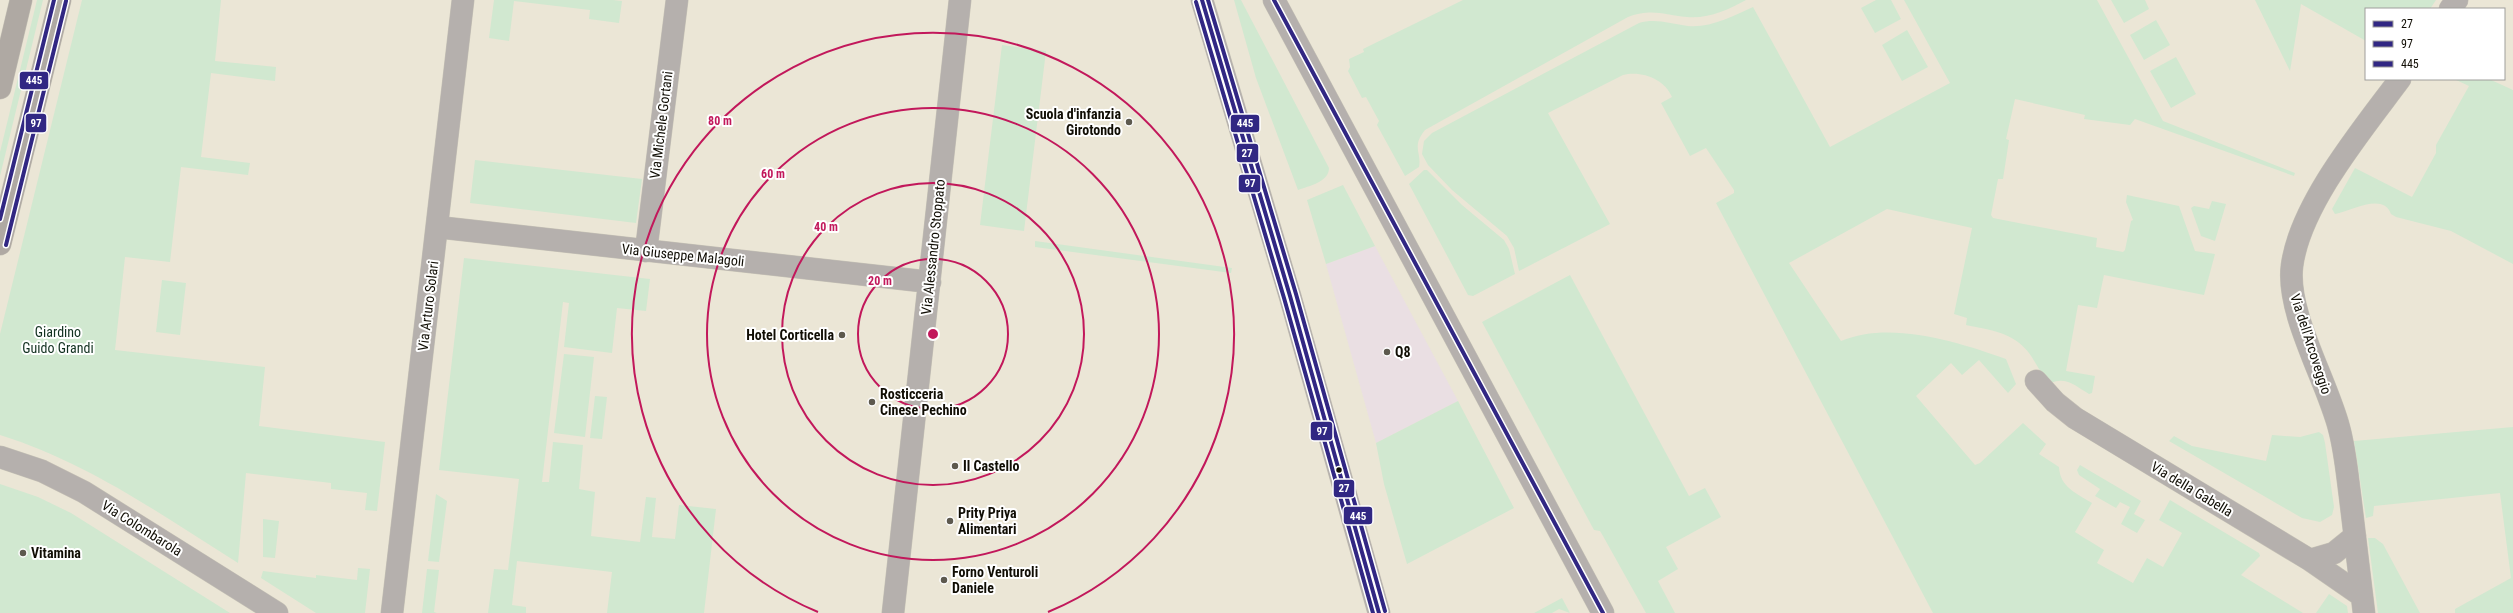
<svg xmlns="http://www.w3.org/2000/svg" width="2513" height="613" viewBox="0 0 2513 613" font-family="'Roboto Condensed',sans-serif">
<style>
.commercial{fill:#eadfe3}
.green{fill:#d1e8d0}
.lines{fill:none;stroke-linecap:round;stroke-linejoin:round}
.minor-casing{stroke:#c6c2b6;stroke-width:23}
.major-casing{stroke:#c6c2b6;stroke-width:23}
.minor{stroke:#b5b0ad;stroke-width:22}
.major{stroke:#afa9a3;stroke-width:22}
.bus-1-casing{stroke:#fff;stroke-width:7}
.bus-2-casing{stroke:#fff;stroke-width:7}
.bus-3-casing{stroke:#fff;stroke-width:7}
.bus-1{stroke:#312783;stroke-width:4}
.bus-2{stroke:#312783;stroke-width:4}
.bus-3{stroke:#312783;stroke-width:4}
.ring{fill:none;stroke:#c2185b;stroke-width:2}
.poi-dot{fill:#5d594e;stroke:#fff;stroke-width:1.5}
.bus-dot{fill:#100d04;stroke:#fff;stroke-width:1.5}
.labels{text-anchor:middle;stroke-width:4;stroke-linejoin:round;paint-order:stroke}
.poi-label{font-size:14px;font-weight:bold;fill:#100d04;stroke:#fff;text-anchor:start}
.street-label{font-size:14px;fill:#100d04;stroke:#fff}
.park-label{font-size:14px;fill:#11301f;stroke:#fff}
.centre{fill:#c2185b;stroke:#fff;stroke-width:2}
.ring-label{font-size:12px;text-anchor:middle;font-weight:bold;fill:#c2185b;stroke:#fff;stroke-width:4;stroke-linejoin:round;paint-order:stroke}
.line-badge{stroke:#fff;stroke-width:1.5}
.badge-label{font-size:11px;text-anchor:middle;font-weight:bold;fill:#fff}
</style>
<rect width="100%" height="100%" fill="#ebe6d6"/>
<!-- commercial -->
<path class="commercial" d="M 1375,246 L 1458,401 L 1376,443 L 1326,264 Z"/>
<!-- green -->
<path class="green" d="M 37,0 L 43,0 L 0,176 L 0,152 Z
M 82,0 L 221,0 L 215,61 L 276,67 L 275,81 L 211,73 L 201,157 L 250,163 L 248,175 L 181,167 L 170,262 L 125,257 L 115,350 L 265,367 L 259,426 L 385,442 L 377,511 L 365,510 L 367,493 L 331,489 L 331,483 L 246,473 L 238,563 C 160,514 89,463 0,435 L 0,334 Z
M 494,0 L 613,0 L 622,1 L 619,23 L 589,19 L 590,10 L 514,1 L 509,41 L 489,38 Z
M 1234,0 L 1241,0 L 1329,168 C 1329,182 1309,186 1298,190 L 1256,78 Z
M 1463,0 L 1746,0 C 1728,10 1708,19 1687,17 C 1663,15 1653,8 1628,17 L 1425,130 C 1411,147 1422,153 1419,167 L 1405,176 L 1377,125 L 1379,121 L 1366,97 L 1362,98 L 1348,71 L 1350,67 L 1349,59 L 1364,52 L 1363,49 Z
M 1876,0 L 1891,0 L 1901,19 L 1875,33 L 1861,8 Z
M 1904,0 L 2097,0 L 2163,121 L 2295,173 L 2294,176 L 2135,119 L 2130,125 L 2084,119 L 2085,115 L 2015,99 L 2006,139 L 2009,140 L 2003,179 L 1998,179 L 1991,215 L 1993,218 L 2097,238 L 2096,247 L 2123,252 L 2125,250 L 2131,221 L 2133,220 L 2126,202 L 2127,195 L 2179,206 L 2195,251 L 2215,254 L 2204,295 L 2104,275 L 2097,308 L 2078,305 L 2066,371 L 2095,376 L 2092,393 L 2089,394 C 2077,387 2066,376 2051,383 C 2041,375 2037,364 2029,353 C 2013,332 1990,330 1966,325 L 1967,318 L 1954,314 L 1972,228 L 1887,209 L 1789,263 L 1841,341 C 1890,320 1959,342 2006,359 L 2016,384 L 2008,393 L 1979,360 L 1962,375 L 1951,363 L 1916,396 L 1975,465 L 1980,463 L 2023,423 L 2046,444 L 2039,454 L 2059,467 C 2060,487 2076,493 2092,503 L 2075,532 L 2104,550 L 2097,563 L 2133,583 L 2147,558 L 2163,567 L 2182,533 L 2159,520 L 2170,500 L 2259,553 L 2260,556 L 2241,575 L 2303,613 L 1933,613 L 1716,203 L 1734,193 L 1734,190 L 1706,148 L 1690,156 L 1661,103 L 1672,97 C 1665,79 1641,70 1623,75 L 1548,113 L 1610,224 L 1519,271 L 1514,248 L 1507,236 L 1452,190 L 1428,165 L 1422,154 L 1424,141 L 1432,133 L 1639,23 C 1656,18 1671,24 1688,26 C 1711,28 1733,16 1753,7 L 1830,147 L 1950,83 Z
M 2111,0 L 2145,0 L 2149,9 L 2124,23 Z
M 2255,0 L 2436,0 L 2430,9 L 2366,9 L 2366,41 L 2301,4 L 2290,71 Z
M 2156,20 L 2170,45 L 2144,60 L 2130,35 Z
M 1907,30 L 1928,67 L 1902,81 L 1882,45 Z
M 1002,45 L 1046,51 L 1024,231 L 980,225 Z
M 2176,57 L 2196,94 L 2171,108 L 2150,71 Z
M 2454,79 L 2489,79 L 2513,90 L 2513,264 L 2451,231 L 2396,217 L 2391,214 C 2383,192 2352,211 2335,214 L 2332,209 L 2355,168 L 2412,197 L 2436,153 L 2436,145 L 2469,86 Z
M 475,160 L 642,179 L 636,223 L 470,203 Z
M 1424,170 L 1427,170 L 1462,205 L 1504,240 L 1509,249 L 1515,274 L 1473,296 L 1468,295 L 1409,184 Z
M 1343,185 L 1375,246 L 1326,264 L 1307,200 Z
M 2212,201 L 2226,204 L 2215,241 L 2201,236 L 2191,208 L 2194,206 L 2209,209 Z
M 1035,241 L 1232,268 L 1231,273 L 1035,247 Z
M 464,258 L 650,279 L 646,311 L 617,308 L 612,353 L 564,347 L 569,303 L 563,302 L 542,482 L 549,482 L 553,442 L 583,445 L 579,489 L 595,492 L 591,536 L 640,542 L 646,497 L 656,498 L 652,537 L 675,539 L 679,505 L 716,509 L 704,613 L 607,613 L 612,572 L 517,561 L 512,605 L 526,607 L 526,613 L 488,613 L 494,569 L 508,570 L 519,479 L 439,470 Z
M 1570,275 L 1689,496 L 1705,488 L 1721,517 L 1666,547 L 1678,569 L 1658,581 L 1675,613 L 1646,613 L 1603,536 L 1600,531 L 1594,530 L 1482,322 Z
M 162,280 L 186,283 L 180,335 L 156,332 Z
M 564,354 L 594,357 L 585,437 L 554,433 Z
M 595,396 L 607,397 L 602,439 L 590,438 Z
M 1458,401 L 1514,508 L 1407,564 L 1384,484 L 1376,443 Z
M 2513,427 L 2513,613 L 2455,613 L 2455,609 L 2511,578 L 2500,493 L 2374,506 L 2373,516 L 2366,518 L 2354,441 Z
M 2319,432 L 2323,435 L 2325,443 L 2334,507 L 2332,515 L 2320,522 L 2302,518 L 2169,441 L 2174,436 L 2192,446 L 2266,461 L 2272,435 L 2300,437 Z
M 2080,465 L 2141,501 L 2134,514 L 2145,520 L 2137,533 L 2121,524 L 2130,507 L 2120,502 L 2116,508 L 2095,496 L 2100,489 L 2079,475 L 2077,470 Z
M 0,484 L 38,497 L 71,513 L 230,613 L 0,613 Z
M 436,494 L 447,501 L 439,562 L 428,561 Z
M 263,519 L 279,521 L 275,558 L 263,557 Z
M 2368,538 L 2375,538 L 2383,544 L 2420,613 L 2378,613 Z
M 358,568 L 370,569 L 365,613 L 316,613 L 261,578 L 263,571 L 316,578 L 316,575 L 357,580 Z
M 427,569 L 439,570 L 434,612 L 437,613 L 422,613 Z
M 2329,594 L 2347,606 L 2348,613 L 2316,613 Z
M 1562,598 L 1570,613 L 1559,609 L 1552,613 L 1534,613 Z"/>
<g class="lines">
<defs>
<path id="minor" d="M 1202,0 L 1290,296 L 1379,613
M 1274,0 L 1603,613
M 2450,9 L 2457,0
M 437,227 L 930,282
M 646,251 L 677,0
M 2036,381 L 2055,402 L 2075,418 L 2310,560 L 2362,596
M 0,457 L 42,471 L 84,492 L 277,613
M 2310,560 L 2334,553 L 2355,536
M 392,613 L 463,0
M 893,613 L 960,0
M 2364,613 C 2359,574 2355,535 2350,496 C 2347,473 2345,450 2339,428 C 2327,381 2286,313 2292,266 C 2300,204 2363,129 2400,79"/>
<path id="major" d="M 0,88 L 21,0
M 0,244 L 60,0"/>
</defs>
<!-- minor casing -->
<use href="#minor" class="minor-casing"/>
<!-- major casing -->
<use href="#major" class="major-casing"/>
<!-- minor -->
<use href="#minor" class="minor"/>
<!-- major -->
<use href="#major" class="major"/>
<defs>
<path id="bus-1" d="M 1202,0 L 1290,296 L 1379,613
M 1274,0 L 1603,613"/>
<path id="bus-2" d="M 1196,2 L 1284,298 L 1373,613
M 6,245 L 66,1"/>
<path id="bus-3" d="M 1208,0 L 1296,294 L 1385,611
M 0,219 L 54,0"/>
</defs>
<!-- bus-1 casing -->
<use href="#bus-1" class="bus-1-casing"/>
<!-- bus-2 casing -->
<use href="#bus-2" class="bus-2-casing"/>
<!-- bus-3 casing -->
<use href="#bus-3" class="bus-3-casing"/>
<!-- bus-1 -->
<use href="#bus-1" class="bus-1"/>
<!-- bus-2 -->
<use href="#bus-2" class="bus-2"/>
<!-- bus-3 -->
<use href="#bus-3" class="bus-3"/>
</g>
<!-- distance rings -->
<g class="ring">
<circle cx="933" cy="334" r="75"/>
<circle cx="933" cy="334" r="151"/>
<circle cx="933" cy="334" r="226"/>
<path d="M818 612A301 301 0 1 1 1048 612"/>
</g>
<!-- markers -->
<g class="poi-dot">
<circle cx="1129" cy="122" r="4"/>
<circle cx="842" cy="335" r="4"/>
<circle cx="1387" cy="352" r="4"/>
<circle cx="872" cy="402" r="4"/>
<circle cx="955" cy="466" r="4"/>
<circle cx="950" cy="521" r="4"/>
<circle cx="23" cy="553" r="4"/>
<circle cx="944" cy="580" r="4"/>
</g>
<circle class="bus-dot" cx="1339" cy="470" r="3.5"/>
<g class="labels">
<!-- poi labels -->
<g class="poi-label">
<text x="1121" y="119" text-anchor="end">Scuola d'infanzia<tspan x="1121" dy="16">Girotondo</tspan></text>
<text x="834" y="340" text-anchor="end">Hotel Corticella</text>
<text x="1395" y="357">Q8</text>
<text x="880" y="399">Rosticceria<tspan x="880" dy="16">Cinese Pechino</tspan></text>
<text x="963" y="471">Il Castello</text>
<text x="958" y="518">Prity Priya<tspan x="958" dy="16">Alimentari</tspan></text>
<text x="31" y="558">Vitamina</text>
<text x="952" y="577">Forno Venturoli<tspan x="952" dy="16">Daniele</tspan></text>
</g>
<!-- street labels -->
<g class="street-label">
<text transform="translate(661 125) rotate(-83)" y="5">Via Michele Gortani</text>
<text transform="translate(933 247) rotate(-84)" y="5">Via Alessandro Stoppato</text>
<text transform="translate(683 255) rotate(6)" y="5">Via Giuseppe Malagoli</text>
<text transform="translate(428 306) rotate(-83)" y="5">Via Arturo Solari</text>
<text transform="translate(2311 344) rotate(72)" y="5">Via dell'Arcoveggio</text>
<text transform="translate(2192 489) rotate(31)" y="5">Via della Gabella</text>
<text transform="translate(142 528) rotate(32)" y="5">Via Colombarola</text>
</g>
<!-- park labels -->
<g class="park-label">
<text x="58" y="337">Giardino<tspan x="58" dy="16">Guido Grandi</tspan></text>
</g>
</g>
<circle cx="933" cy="334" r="6" class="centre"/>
<g class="ring-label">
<text x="720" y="125">80 m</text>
<text x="773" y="178">60 m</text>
<text x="826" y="231">40 m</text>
<text x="880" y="285">20 m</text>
</g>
<g class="line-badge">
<rect x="19" y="71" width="30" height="19" rx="4" fill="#312783"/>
<rect x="25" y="113" width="22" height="20" rx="4" fill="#312783"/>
<rect x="1230" y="114" width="30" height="19" rx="4" fill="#312783"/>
<rect x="1236" y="143" width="23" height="20" rx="4" fill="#312783"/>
<rect x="1238" y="174" width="23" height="19" rx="4" fill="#312783"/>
<rect x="1310" y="421" width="23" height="20" rx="4" fill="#312783"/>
<rect x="1333" y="479" width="22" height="19" rx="4" fill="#312783"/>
<rect x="1343" y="506" width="30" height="19" rx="4" fill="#312783"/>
</g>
<g class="badge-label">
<text x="34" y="84">445</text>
<text x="36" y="127">97</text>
<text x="1245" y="127">445</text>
<text x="1247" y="157">27</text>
<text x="1250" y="187">97</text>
<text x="1322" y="435">97</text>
<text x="1344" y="492">27</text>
<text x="1358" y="520">445</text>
</g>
<!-- legend -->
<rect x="2365" y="8" width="140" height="72" fill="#ffffff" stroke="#9f9e9b"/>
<rect x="2373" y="21" width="20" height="6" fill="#312783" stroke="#9f9e9b"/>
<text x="2401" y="28" font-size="12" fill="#100d04">27</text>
<rect x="2373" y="41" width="20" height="6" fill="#312783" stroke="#9f9e9b"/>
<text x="2401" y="48" font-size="12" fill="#100d04">97</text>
<rect x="2373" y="61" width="20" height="6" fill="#312783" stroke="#9f9e9b"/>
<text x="2401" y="68" font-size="12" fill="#100d04">445</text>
</svg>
